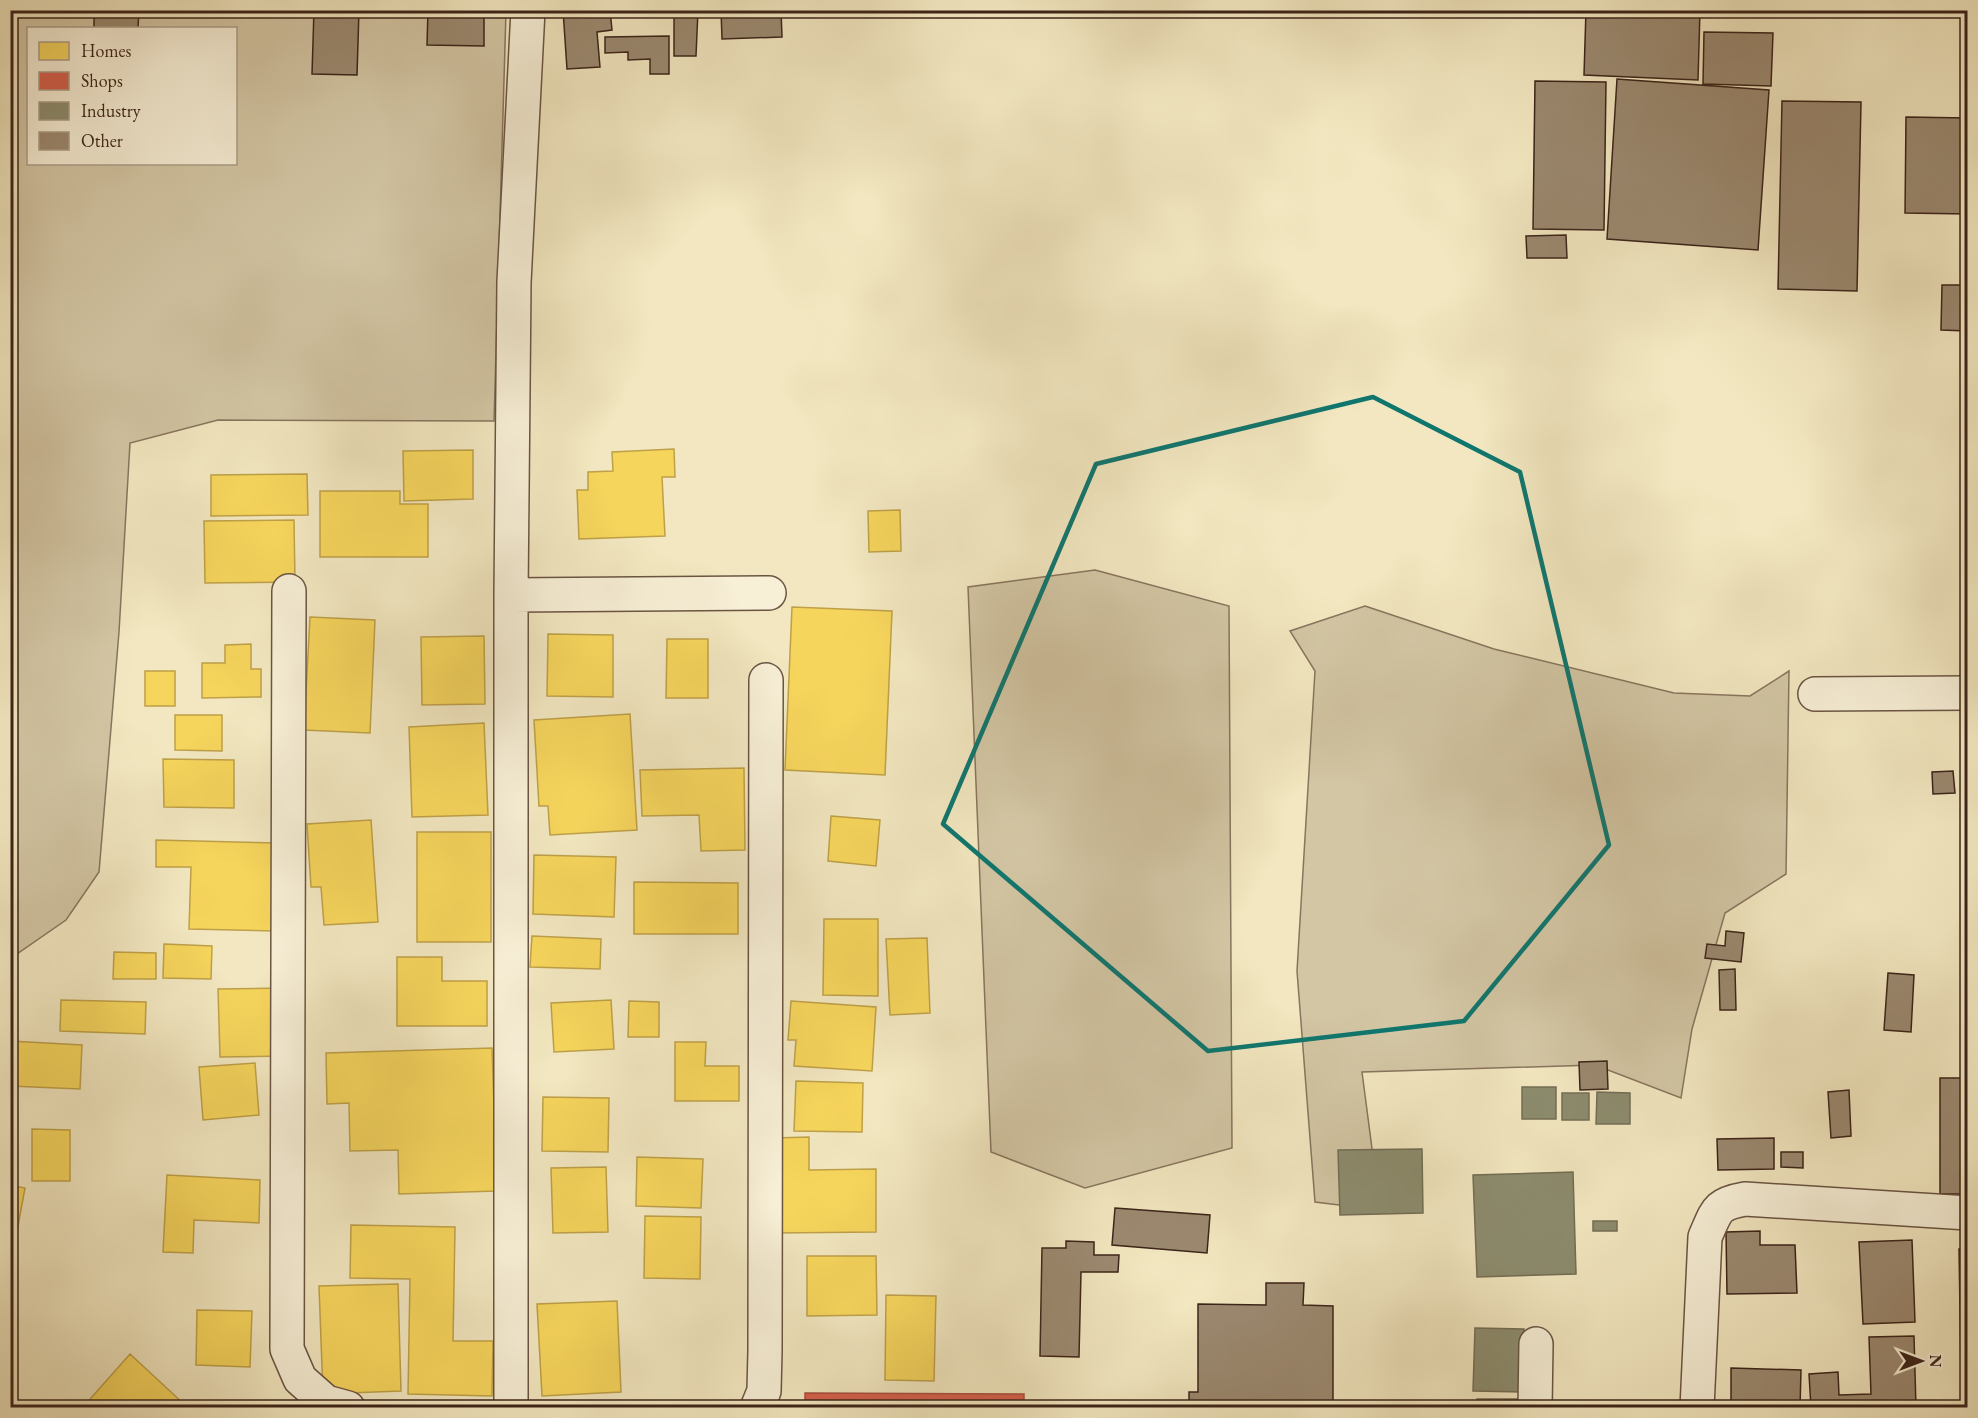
<svg xmlns="http://www.w3.org/2000/svg" width="1978" height="1418" viewBox="0 0 1978 1418" font-family="'EB Garamond',serif">
<style>
.green{fill:#d3c6a4;stroke:#88755e;stroke-width:1.5;fill-rule:evenodd}
.homes{fill:#f6d55c;stroke:#bea048;stroke-width:1.5}
.shops{fill:#d6604d;stroke:#a84e3d;stroke-width:1.5}
.industry{fill:#8c8c6e;stroke:#746d54;stroke-width:1.5}
.building{fill:#9b8970;stroke:#3c2419;stroke-width:1.5}
.lines{fill:none;stroke-linecap:round;stroke-linejoin:round}
.minor-casing{stroke:#6a5543;stroke-width:36}
.minor{stroke:#f7efd6;stroke-width:33}
.marked{fill:none;stroke:#0f766e;stroke-width:4.5;stroke-linejoin:round}
</style>
<rect width="100%" height="100%" fill="#f2e7c0"/>
<filter id="stains"><feTurbulence type="fractalNoise" baseFrequency=".00333" numOctaves="4"/><feColorMatrix values="0 0 0 0 .2 0 0 0 0 .09 0 0 0 0 .02 0 0 0 .5 -.17"/></filter>
<radialGradient id="worn" r=".72"><stop offset=".6" stop-color="#630" stop-opacity="0"/><stop offset="1" stop-color="#630" stop-opacity=".3"/></radialGradient>
<!-- green -->
<path class="green" d="M 11,11 L 506,11 L 494,421 L 218,420 L 130,443 L 119,632 L 99,872 L 66,920 L 11,958 ZM 28,28 L 236,28 L 236,164 L 28,164 Z
M 1095,570 L 1229,606 L 1232,1148 L 1085,1188 L 991,1152 L 968,587 Z
M 1365,606 L 1494,649 L 1674,693 L 1750,696 L 1789,671 L 1786,874 L 1725,913 L 1692,1029 L 1681,1098 L 1595,1065 L 1362,1072 L 1380,1210 L 1315,1202 L 1297,971 L 1315,671 L 1290,631 Z"/>
<!-- homes -->
<path class="homes" d="M 674,449 L 675,477 L 662,477 L 665,536 L 579,539 L 577,490 L 588,490 L 588,472 L 613,471 L 612,452 Z
M 473,450 L 473,499 L 404,501 L 403,451 Z
M 307,474 L 308,515 L 211,516 L 211,475 Z
M 320,491 L 400,491 L 400,504 L 428,504 L 428,557 L 320,557 Z
M 900,510 L 901,551 L 869,552 L 868,511 Z
M 294,520 L 295,582 L 205,583 L 204,521 Z
M 792,607 L 892,611 L 885,775 L 785,770 Z
M 310,617 L 375,620 L 370,733 L 304,730 Z
M 548,634 L 613,635 L 613,697 L 547,696 Z
M 484,636 L 485,704 L 422,705 L 421,637 Z
M 667,639 L 708,639 L 708,698 L 666,698 Z
M 251,644 L 251,669 L 261,669 L 261,697 L 202,698 L 202,663 L 225,663 L 225,645 Z
M 145,671 L 175,671 L 175,706 L 145,706 Z
M 630,714 L 637,830 L 550,835 L 548,806 L 539,806 L 534,720 Z
M 175,715 L 222,715 L 222,751 L 175,750 Z
M 484,723 L 488,815 L 412,817 L 409,727 Z
M 163,759 L 234,760 L 234,808 L 164,807 Z
M 744,768 L 745,850 L 701,851 L 699,815 L 642,816 L 640,770 Z
M 831,816 L 880,820 L 876,866 L 828,861 Z
M 371,820 L 378,922 L 324,925 L 321,887 L 311,887 L 307,824 Z
M 417,832 L 491,832 L 491,942 L 417,942 Z
M 156,840 L 277,843 L 275,931 L 189,929 L 191,867 L 156,867 Z
M 534,855 L 616,857 L 614,917 L 533,914 Z
M 634,882 L 738,883 L 738,934 L 634,934 Z
M 824,919 L 878,919 L 878,996 L 823,995 Z
M 532,936 L 601,939 L 600,969 L 530,967 Z
M 927,938 L 930,1013 L 890,1015 L 886,939 Z
M 164,944 L 212,946 L 211,979 L 163,978 Z
M 114,952 L 156,953 L 156,979 L 113,979 Z
M 397,957 L 442,957 L 442,981 L 487,981 L 487,1026 L 397,1026 Z
M 283,988 L 285,1056 L 220,1057 L 218,989 Z
M 61,1000 L 146,1002 L 145,1034 L 60,1031 Z
M 611,1000 L 614,1049 L 554,1052 L 551,1003 Z
M 629,1001 L 659,1002 L 659,1037 L 628,1037 Z
M 791,1001 L 876,1007 L 872,1071 L 794,1066 L 796,1040 L 788,1040 Z
M 10,1041 L 82,1045 L 80,1089 L 10,1086 Z
M 675,1042 L 706,1042 L 705,1066 L 739,1066 L 739,1101 L 675,1101 Z
M 492,1048 L 497,1191 L 399,1194 L 398,1150 L 350,1151 L 349,1103 L 327,1104 L 326,1053 Z
M 255,1063 L 259,1115 L 203,1120 L 199,1067 Z
M 796,1081 L 863,1083 L 862,1132 L 794,1131 Z
M 543,1097 L 609,1098 L 608,1152 L 542,1151 Z
M 32,1129 L 70,1130 L 70,1181 L 32,1181 Z
M 809,1137 L 809,1170 L 876,1169 L 876,1232 L 775,1233 L 775,1138 Z
M 637,1157 L 703,1159 L 701,1208 L 636,1206 Z
M 606,1167 L 608,1232 L 553,1233 L 551,1168 Z
M 167,1175 L 260,1180 L 259,1223 L 194,1220 L 193,1253 L 163,1252 Z
M 10,1185 L 25,1188 L 16,1237 L 10,1236 Z
M 645,1216 L 701,1217 L 700,1279 L 644,1278 Z
M 351,1225 L 455,1227 L 453,1341 L 493,1341 L 492,1396 L 408,1394 L 410,1279 L 350,1278 Z
M 807,1256 L 876,1256 L 877,1315 L 807,1316 Z
M 398,1284 L 401,1391 L 323,1394 L 319,1286 Z
M 886,1295 L 936,1296 L 934,1381 L 885,1380 Z
M 617,1301 L 621,1392 L 542,1396 L 537,1304 Z
M 197,1310 L 252,1311 L 250,1367 L 196,1365 Z
M 130,1354 L 185,1405 L 183,1408 L 83,1407 Z"/>
<!-- shops -->
<path class="shops" d="M 805,1393 L 1024,1394 L 1024,1408 L 805,1408 Z"/>
<!-- industry -->
<path class="industry" d="M 1522,1087 L 1556,1087 L 1556,1119 L 1522,1119 Z
M 1597,1092 L 1630,1093 L 1630,1124 L 1596,1124 Z
M 1562,1093 L 1589,1093 L 1589,1120 L 1562,1120 Z
M 1422,1149 L 1423,1213 L 1340,1215 L 1338,1150 Z
M 1573,1172 L 1576,1274 L 1477,1277 L 1473,1175 Z
M 1593,1221 L 1617,1221 L 1617,1231 L 1593,1231 Z
M 1475,1328 L 1524,1329 L 1522,1392 L 1473,1391 Z
M 1477,1399 L 1528,1399 L 1528,1408 L 1477,1408 Z"/>
<!-- building -->
<path class="building" d="M 94,10 L 139,10 L 138,28 L 94,28 Z
M 314,10 L 359,10 L 357,75 L 312,74 Z
M 428,10 L 484,10 L 484,46 L 427,45 Z
M 563,10 L 610,10 L 612,30 L 597,32 L 600,67 L 567,69 Z
M 674,10 L 698,10 L 696,56 L 674,56 Z
M 721,10 L 781,10 L 782,37 L 722,39 Z
M 1586,10 L 1700,10 L 1698,80 L 1584,75 Z
M 1704,32 L 1773,33 L 1771,86 L 1703,84 Z
M 669,36 L 669,74 L 650,74 L 650,59 L 628,60 L 628,52 L 605,53 L 605,37 Z
M 1617,79 L 1769,90 L 1758,250 L 1607,239 Z
M 1535,81 L 1606,82 L 1604,230 L 1533,229 Z
M 1782,101 L 1861,102 L 1857,291 L 1778,289 Z
M 1906,117 L 1968,118 L 1968,214 L 1905,213 Z
M 1566,235 L 1567,258 L 1527,258 L 1526,236 Z
M 1942,285 L 1968,285 L 1967,331 L 1941,330 Z
M 1953,771 L 1955,793 L 1933,794 L 1932,772 Z
M 1726,931 L 1744,933 L 1741,962 L 1705,958 L 1707,944 L 1725,946 Z
M 1735,969 L 1736,1010 L 1720,1010 L 1719,970 Z
M 1888,973 L 1914,975 L 1911,1032 L 1884,1030 Z
M 1607,1061 L 1608,1089 L 1580,1090 L 1579,1062 Z
M 1940,1078 L 1968,1078 L 1968,1194 L 1940,1194 Z
M 1849,1090 L 1851,1136 L 1831,1138 L 1828,1092 Z
M 1774,1138 L 1774,1169 L 1718,1170 L 1717,1139 Z
M 1781,1152 L 1803,1152 L 1803,1168 L 1781,1167 Z
M 1115,1208 L 1210,1215 L 1207,1253 L 1112,1245 Z
M 1760,1231 L 1760,1245 L 1795,1245 L 1797,1293 L 1727,1294 L 1726,1232 Z
M 1912,1240 L 1915,1322 L 1863,1324 L 1859,1242 Z
M 1066,1241 L 1094,1242 L 1094,1255 L 1119,1255 L 1118,1272 L 1081,1272 L 1079,1357 L 1040,1356 L 1042,1248 L 1066,1248 Z
M 1959,1249 L 1968,1249 L 1968,1374 L 1961,1374 Z
M 1266,1283 L 1304,1283 L 1303,1305 L 1333,1306 L 1333,1408 L 1189,1408 L 1189,1392 L 1198,1392 L 1198,1304 L 1266,1305 Z
M 1914,1336 L 1916,1408 L 1811,1408 L 1809,1374 L 1838,1372 L 1839,1395 L 1871,1394 L 1869,1337 Z
M 1731,1368 L 1801,1370 L 1800,1408 L 1731,1408 Z
M 1046,1403 L 1079,1404 L 1079,1408 L 1046,1408 Z"/>
<g class="lines">
<defs>
<path id="minor" d="M 289,591 L 287,1349 L 300,1379 L 326,1402 L 348,1408
M 511,595 L 769,593
M 1815,694 L 1968,693
M 511,1408 L 511,595 L 514,282 L 528,10
M 757,1408 L 764,1391 L 765,1351 L 766,680
M 1535,1408 L 1536,1344
M 1697,1408 L 1705,1237 C 1717,1210 1716,1204 1745,1199 L 1968,1213"/>
</defs>
<!-- minor casing -->
<use href="#minor" class="minor-casing"/>
<!-- minor -->
<use href="#minor" class="minor"/>
</g>
<!-- marked area -->
<path class="marked" d="M 1373,397 L 1520,472 L 1609,845 L 1464,1021 L 1208,1051 L 943,824 L 1096,464 Z"/>
<!-- margin -->
<rect width="1978" height="1418" fill="none" stroke="#f2e7c0" stroke-width="36"/>
<rect x="12" y="12" width="1954" height="1394" fill="none" stroke="#3c2419" stroke-width="3"/>
<rect x="18" y="18" width="1942" height="1382" fill="none" stroke="#3c2419" stroke-width="1.5"/>
<!-- legend -->
<rect x="27" y="27" width="210" height="138" fill="#f7efd6" stroke="#ac9e8a" stroke-width="1.5"/>
<rect x="39" y="42" width="30" height="18" fill="#f6d55c" stroke="#ac9e8a" stroke-width="1.5"/>
<text x="81" y="57" font-size="18" fill="#3c2419">Homes</text>
<rect x="39" y="72" width="30" height="18" fill="#d6604d" stroke="#ac9e8a" stroke-width="1.5"/>
<text x="81" y="87" font-size="18" fill="#3c2419">Shops</text>
<rect x="39" y="102" width="30" height="18" fill="#8c8c6e" stroke="#ac9e8a" stroke-width="1.5"/>
<text x="81" y="117" font-size="18" fill="#3c2419">Industry</text>
<rect x="39" y="132" width="30" height="18" fill="#9b8970" stroke="#ac9e8a" stroke-width="1.5"/>
<text x="81" y="147" font-size="18" fill="#3c2419">Other</text>
<!-- north arrow -->
<g transform="translate(1921 1361) rotate(90)" stroke="#f7efd6" stroke-width="4.5" paint-order="stroke">
<path d="M0-4.5L10 22L0 15L-10 22Z" fill="#3c2419"/>
<text y="-9" font-size="16" font-weight="bold" text-anchor="middle" fill="#3c2419">N</text>
</g>
<rect width="100%" height="100%" filter="url(#stains)"/>
<rect width="100%" height="100%" fill="url(#worn)"/>
</svg>
